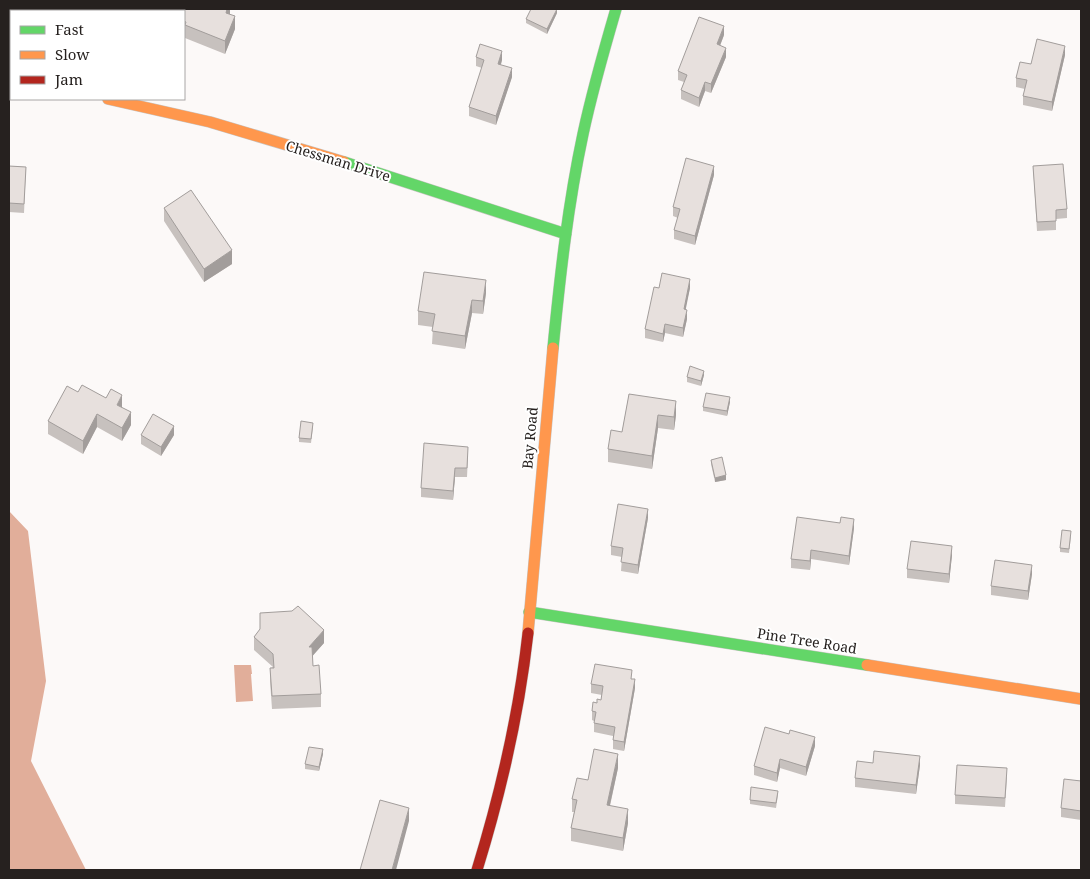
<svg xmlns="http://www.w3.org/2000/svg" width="1090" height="879" viewBox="0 0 1090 879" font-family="'Noto Serif',serif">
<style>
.water{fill:#e1ae9a}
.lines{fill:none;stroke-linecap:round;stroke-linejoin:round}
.street-casing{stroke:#c8c5c3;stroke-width:22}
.fast-casing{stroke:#c8c5c3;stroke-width:12}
.slow-casing{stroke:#c8c5c3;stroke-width:12}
.jam-casing{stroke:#c8c5c3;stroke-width:12}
.street{stroke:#fffefe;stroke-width:21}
.fast{stroke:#63d668;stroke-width:11}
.slow{stroke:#ff974d;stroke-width:11}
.jam{stroke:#b3261e;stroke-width:11}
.wall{fill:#c7c1be}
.shaded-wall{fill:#a29d9b}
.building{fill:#e7e0dd;stroke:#a29d9b}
.labels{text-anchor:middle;stroke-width:4;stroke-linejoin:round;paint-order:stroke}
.street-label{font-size:14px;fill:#26211f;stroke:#fff}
</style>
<rect width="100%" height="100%" fill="#fcf9f8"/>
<!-- water -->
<path class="water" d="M 9,511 L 28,531 L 46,681 L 31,761 L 86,870 L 9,870 Z
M 234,665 L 251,665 L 252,674 L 251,674 L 253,701 L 236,702 Z"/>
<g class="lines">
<defs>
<path id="street" d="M 9,84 L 11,84"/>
<path id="fast" d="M 344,162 L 566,234
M 553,348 C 560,276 568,204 583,134 C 592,92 604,50 616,9
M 529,612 L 867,665"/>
<path id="slow" d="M 108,99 L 210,122 L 344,162
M 528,633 L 553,348
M 867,665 L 1081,699"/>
<path id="jam" d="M 477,870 C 501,792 519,714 528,633"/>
</defs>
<!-- street casing -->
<use href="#street" class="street-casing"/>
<!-- fast casing -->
<use href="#fast" class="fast-casing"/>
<!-- slow casing -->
<use href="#slow" class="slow-casing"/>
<!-- jam casing -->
<use href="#jam" class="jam-casing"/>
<!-- street -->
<use href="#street" class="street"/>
<!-- fast -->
<use href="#fast" class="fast"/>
<!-- slow -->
<use href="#slow" class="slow"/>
<!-- jam -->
<use href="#jam" class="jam"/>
</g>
<!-- wall -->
<path class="wall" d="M 61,9 L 103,9 L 102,11 L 68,11 Z
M 230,9 L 230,14 L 235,29 L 225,54 L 185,38 L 185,34 L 184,34 L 184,11 Z
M 557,13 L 547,34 L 526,23 L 526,19 Z
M 724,35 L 720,46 L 726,57 L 711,93 L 705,91 L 699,107 L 681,99 L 681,90 L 684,82 L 678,80 L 678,71 Z
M 1065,55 L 1052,111 L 1023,105 L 1023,96 L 1025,89 L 1016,87 L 1016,78 L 1031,64 Z
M 476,57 L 502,60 L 501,65 L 512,77 L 496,125 L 469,116 L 469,107 L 482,68 L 476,66 Z
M 9,166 L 26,167 L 24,213 L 9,212 Z
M 1033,166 L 1067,209 L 1067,218 L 1056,219 L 1056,230 L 1037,231 Z
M 714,175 L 695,245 L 674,239 L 674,230 L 678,218 L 673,216 L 673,207 Z
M 164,208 L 232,264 L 204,282 L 164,221 Z
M 659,288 L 690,288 L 685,309 L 687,319 L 683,337 L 665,333 L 663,342 L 645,338 L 645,329 Z
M 486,293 L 483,314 L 472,313 L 465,349 L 432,344 L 433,327 L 418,325 L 418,311 Z
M 704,375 L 701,386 L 687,382 L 687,377 Z
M 78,392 L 122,407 L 131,425 L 122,441 L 97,427 L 83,454 L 48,434 L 48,421 Z
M 629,394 L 676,415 L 674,430 L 658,428 L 652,469 L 608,462 L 608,449 L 622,432 Z
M 730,402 L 727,416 L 703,411 L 703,407 Z
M 313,427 L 311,443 L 299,442 L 299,438 Z
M 141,435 L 174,435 L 161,456 L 141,444 Z
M 468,456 L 467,477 L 455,477 L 453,500 L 421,497 L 421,488 Z
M 711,460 L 726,480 L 715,482 L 711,464 Z
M 648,518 L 638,574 L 621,571 L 622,557 L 611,555 L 611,546 Z
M 854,528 L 849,565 L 811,559 L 810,570 L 791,568 L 791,559 Z
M 1071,536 L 1069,553 L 1060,552 L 1060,548 Z
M 952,555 L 949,583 L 907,578 L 907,569 Z
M 1032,574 L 1028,600 L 991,595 L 991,586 Z
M 260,613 L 324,643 L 312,656 L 313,666 L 321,694 L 321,707 L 272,709 L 270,681 L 270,668 L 273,667 L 254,650 L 254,637 L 260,630 Z
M 632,679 L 635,688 L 624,751 L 613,749 L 613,736 L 594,732 L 594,721 L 592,720 L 592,711 L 597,703 L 601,700 L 602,695 L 591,693 L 591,684 Z
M 815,746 L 806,776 L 780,768 L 777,782 L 754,775 L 754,766 Z
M 323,754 L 319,771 L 305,769 L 305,764 Z
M 873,763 L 920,765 L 916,794 L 855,787 L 855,778 Z
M 618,768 L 610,806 L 628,823 L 623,851 L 571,841 L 571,828 L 574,812 L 572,812 L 572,799 L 588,780 Z
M 1007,777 L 1005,807 L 955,804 L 955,795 Z
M 1081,781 L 1081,820 L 1061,817 L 1061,808 Z
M 778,795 L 776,808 L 750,804 L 750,800 Z"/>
<!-- shaded-wall -->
<path class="shaded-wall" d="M 227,9 L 230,9 L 230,16 L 226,13 Z
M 557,9 L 557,13 L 547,34 L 547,29 Z
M 235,16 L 235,29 L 225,54 L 225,41 Z
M 724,26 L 724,35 L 717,53 L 717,44 Z
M 1065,46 L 1065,55 L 1052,111 L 1052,102 Z
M 726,48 L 726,57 L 711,93 L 711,84 Z
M 502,51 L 502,60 L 498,73 L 498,64 Z
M 512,68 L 512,77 L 496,125 L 496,116 Z
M 705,82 L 705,91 L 699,107 L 699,98 Z
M 714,166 L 714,175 L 695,245 L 695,236 Z
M 232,250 L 232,264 L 204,282 L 204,269 Z
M 690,279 L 690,288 L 684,318 L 684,309 Z
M 486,280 L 486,293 L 483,314 L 483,301 Z
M 472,300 L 472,313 L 465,349 L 465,336 Z
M 687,310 L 687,319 L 683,337 L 683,328 Z
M 665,324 L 665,333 L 663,342 L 663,334 Z
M 704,371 L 704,375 L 701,386 L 701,381 Z
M 122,395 L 122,408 L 117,405 Z
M 730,397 L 730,402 L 727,416 L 727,411 Z
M 676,401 L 676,415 L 674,430 L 674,417 Z
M 131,412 L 131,425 L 122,441 L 122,428 Z
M 97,414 L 97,427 L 83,454 L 83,441 Z
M 658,415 L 658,428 L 652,469 L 652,456 Z
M 174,426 L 174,435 L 161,456 L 161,447 Z
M 455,468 L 455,477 L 453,500 L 453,491 Z
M 726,475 L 726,480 L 715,482 L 715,478 Z
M 648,509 L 648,518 L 638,574 L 638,565 Z
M 854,519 L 854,528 L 849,565 L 849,556 Z
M 952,546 L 952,555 L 949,583 L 949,574 Z
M 811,550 L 811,559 L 810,570 L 810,561 Z
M 1032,565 L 1032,574 L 1028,600 L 1028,591 Z
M 324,630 L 324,643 L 309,660 L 309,647 Z
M 635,679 L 635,688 L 624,751 L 624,742 Z
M 815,737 L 815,746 L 806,776 L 806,767 Z
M 323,749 L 323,754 L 319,771 L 319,767 Z
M 618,754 L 618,768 L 607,818 L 607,805 Z
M 920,756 L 920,765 L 916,794 L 916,785 Z
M 780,759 L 780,768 L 777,782 L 777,773 Z
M 409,808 L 409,821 L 396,870 L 392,870 Z
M 628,809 L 628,823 L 623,851 L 623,838 Z"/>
<!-- building -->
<path class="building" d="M 88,9 L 100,9 L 100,11 L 96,11 Z
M 169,9 L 227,9 L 226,13 L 235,16 L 225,41 L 185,25 L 186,22 L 184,21 L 184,11 L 168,11 Z
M 531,9 L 557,9 L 547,29 L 526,19 Z
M 699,17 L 724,26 L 717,44 L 726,48 L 711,84 L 705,82 L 699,98 L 681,90 L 687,75 L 678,71 Z
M 1037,39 L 1065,46 L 1052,102 L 1023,96 L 1027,80 L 1016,78 L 1020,62 L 1031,64 Z
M 480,44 L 502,51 L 498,64 L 512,68 L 496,116 L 469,107 L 484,60 L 476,57 Z
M 686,158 L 714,166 L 695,236 L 674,230 L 680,209 L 673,207 Z
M 1063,164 L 1067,209 L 1056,210 L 1056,221 L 1037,222 L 1033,166 Z
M 9,166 L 26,167 L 24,204 L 9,203 Z
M 191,190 L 232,250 L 204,269 L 164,208 Z
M 424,272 L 486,280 L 483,301 L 472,300 L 465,336 L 432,331 L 435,314 L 418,311 Z
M 662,273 L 690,279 L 684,309 L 687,310 L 683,328 L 665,324 L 663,334 L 645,329 L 654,287 L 659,288 Z
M 690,366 L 704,371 L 701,381 L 687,377 Z
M 82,385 L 106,398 L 111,389 L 122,395 L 117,405 L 131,412 L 122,428 L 97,414 L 83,441 L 48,421 L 67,386 L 78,392 Z
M 706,393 L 730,397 L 727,411 L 703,407 Z
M 629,394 L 676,401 L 674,417 L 658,415 L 652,456 L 608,449 L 611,430 L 622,432 Z
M 153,414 L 174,426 L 161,447 L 141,435 Z
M 301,421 L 313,423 L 311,439 L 299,438 Z
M 424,443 L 468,447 L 467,468 L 455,468 L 453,491 L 421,488 Z
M 722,457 L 726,475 L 715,478 L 711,460 Z
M 618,504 L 648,509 L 638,565 L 621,562 L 623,548 L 611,546 Z
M 797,517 L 840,523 L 841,517 L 854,519 L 849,556 L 811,550 L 810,561 L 791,559 Z
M 1062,530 L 1071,531 L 1069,549 L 1060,548 Z
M 911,541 L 952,546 L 949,574 L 907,569 Z
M 995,560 L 1032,565 L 1028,591 L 991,586 Z
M 298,606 L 324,630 L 309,647 L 312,647 L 313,666 L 319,665 L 321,694 L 272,696 L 270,668 L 274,668 L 273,654 L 254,637 L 260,629 L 260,613 L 292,611 Z
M 595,664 L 632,670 L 631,679 L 635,679 L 624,742 L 613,740 L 615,727 L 594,723 L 596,712 L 592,711 L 593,702 L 597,703 L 597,699 L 601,700 L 603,686 L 591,684 Z
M 765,727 L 789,734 L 790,730 L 815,737 L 806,767 L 780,759 L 777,773 L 754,766 Z
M 309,747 L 323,749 L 319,767 L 305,764 Z
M 594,749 L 618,754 L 607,805 L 628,809 L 623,838 L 571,828 L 577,800 L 572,799 L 577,778 L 588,780 Z
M 874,751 L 920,756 L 916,785 L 855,778 L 857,761 L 873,763 Z
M 957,765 L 1007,768 L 1005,798 L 955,795 Z
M 1064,779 L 1081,781 L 1081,811 L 1061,808 Z
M 751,787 L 778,791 L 776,803 L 750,800 Z
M 380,800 L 409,808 L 392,870 L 360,870 Z"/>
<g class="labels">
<!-- street labels -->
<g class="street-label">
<text transform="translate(338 161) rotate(17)" y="5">Chessman Drive</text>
<text transform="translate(530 438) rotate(-85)" y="5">Bay Road</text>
<text transform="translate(807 641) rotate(9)" y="5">Pine Tree Road</text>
</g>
</g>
<!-- border -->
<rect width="1090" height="879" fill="none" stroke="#26211f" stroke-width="20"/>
<!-- legend -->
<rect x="10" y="10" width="175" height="90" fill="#ffffff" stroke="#a8a6a5"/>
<rect x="20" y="26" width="25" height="8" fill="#63d668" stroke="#a8a6a5"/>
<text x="55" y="35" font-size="15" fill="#26211f">Fast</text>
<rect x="20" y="51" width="25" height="8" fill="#ff974d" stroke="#a8a6a5"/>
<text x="55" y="60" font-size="15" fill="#26211f">Slow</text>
<rect x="20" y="76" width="25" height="8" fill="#b3261e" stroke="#a8a6a5"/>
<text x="55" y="85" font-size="15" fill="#26211f">Jam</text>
</svg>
